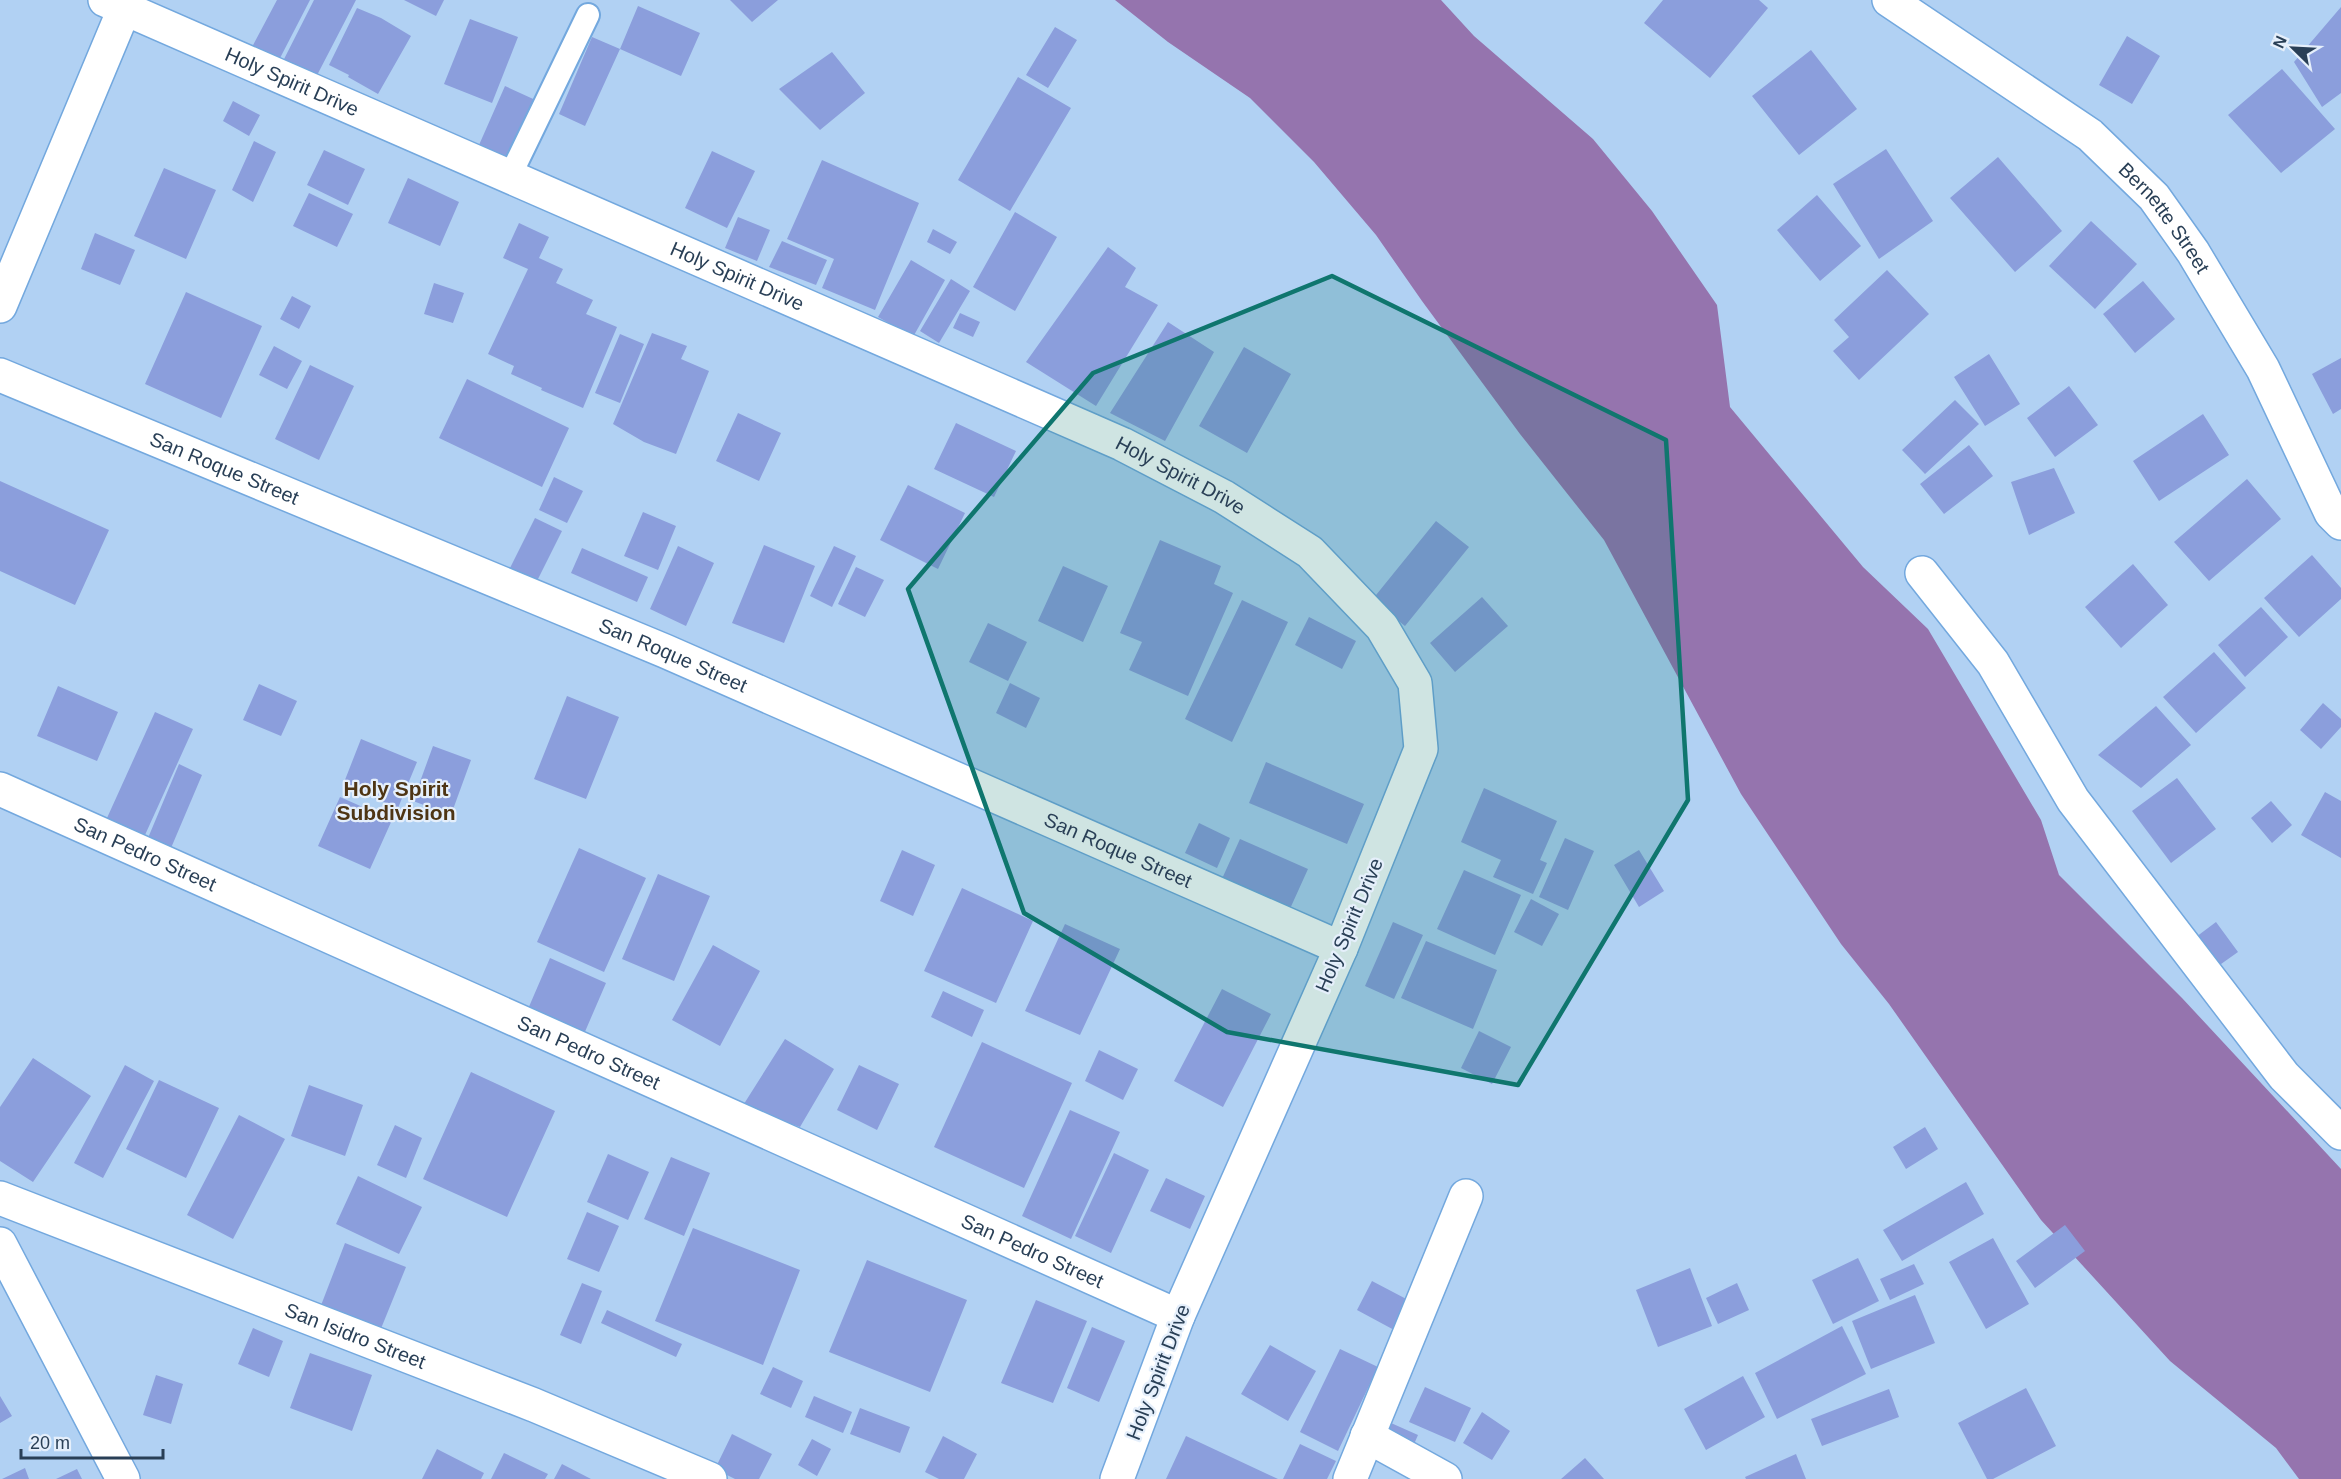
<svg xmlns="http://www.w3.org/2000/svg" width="2341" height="1479" viewBox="0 0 2341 1479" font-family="Helvetica,sans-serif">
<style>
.water{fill:#9574ae}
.building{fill:#8b9edc}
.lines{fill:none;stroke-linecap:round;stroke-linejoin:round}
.service-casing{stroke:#73a8de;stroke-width:26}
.minor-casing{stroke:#73a8de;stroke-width:36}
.service{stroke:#fff;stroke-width:22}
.minor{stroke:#fff;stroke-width:33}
.marked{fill:#0f766e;fill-opacity:0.2;stroke:#0f766e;stroke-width:4.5;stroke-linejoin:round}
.labels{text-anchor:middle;stroke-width:4.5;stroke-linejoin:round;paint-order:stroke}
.street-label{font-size:20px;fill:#293f56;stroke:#e5effb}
.neighbourhood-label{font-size:21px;font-weight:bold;fill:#4e3514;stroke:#e5effb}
</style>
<rect width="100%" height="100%" fill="#b1d1f3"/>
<!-- water -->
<path class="water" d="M 1115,0 L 1441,0 L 1474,36 L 1593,139 L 1652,211 L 1717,305 L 1730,407 L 1863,567 L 1928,629 L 2041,820 L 2059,875 L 2182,998 L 2341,1169 L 2341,1479 L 2299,1479 L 2276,1448 L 2170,1361 L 2041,1220 L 1889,1004 L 1841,944 L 1741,794 L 1604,540 L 1520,434 L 1422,301 L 1376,235 L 1314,162 L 1250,98 L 1168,42 Z"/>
<!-- building -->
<path class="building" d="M 277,0 L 310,0 L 278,62 L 251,49 Z
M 314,0 L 356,0 L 313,83 L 280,67 Z
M 404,0 L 444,0 L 436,16 Z
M 730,0 L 778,0 L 752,22 Z
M 1663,0 L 1759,0 L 1768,8 L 1710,78 L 1644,23 Z
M 638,6 L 700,33 L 681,76 L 620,49 Z
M 2341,7 L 2341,93 L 2322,107 L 2294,62 Z
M 357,8 L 381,18 L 411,36 L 378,94 L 348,77 L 349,75 L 329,65 Z
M 470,19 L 518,37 L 492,103 L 444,84 Z
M 1055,27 L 1077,40 L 1048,88 L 1026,75 Z
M 2127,36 L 2160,56 L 2132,104 L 2099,85 Z
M 592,37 L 620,49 L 585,126 L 559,114 Z
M 1811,50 L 1857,109 L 1799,155 L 1752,96 Z
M 832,52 L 865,93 L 820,130 L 779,89 Z
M 2282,69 L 2335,129 L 2281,173 L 2228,115 Z
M 1018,77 L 1071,108 L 1010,211 L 958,180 Z
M 505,86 L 542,103 L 516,161 L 479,145 Z
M 233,101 L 260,115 L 249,136 L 223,121 Z
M 254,141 L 276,152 L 253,202 L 232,190 Z
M 1886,149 L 1933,221 L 1879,259 L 1833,184 Z
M 324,150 L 365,169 L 348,205 L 307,185 Z
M 712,151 L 755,171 L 727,228 L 685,208 Z
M 1998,157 L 2062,231 L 2015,272 L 1950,198 Z
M 822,160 L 919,203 L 875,310 L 822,288 L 834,259 L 787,239 Z
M 164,168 L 216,190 L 186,259 L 134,236 Z
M 408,178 L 459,202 L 440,246 L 388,223 Z
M 309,193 L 353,214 L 337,247 L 293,226 Z
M 1817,195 L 1861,246 L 1820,281 L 1777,230 Z
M 1015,212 L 1057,237 L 1015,311 L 973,287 Z
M 738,217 L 770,230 L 757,261 L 725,248 Z
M 2091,221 L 2137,264 L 2095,309 L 2049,266 Z
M 519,223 L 549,237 L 539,258 L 563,269 L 556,283 L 593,300 L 586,314 L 617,327 L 583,408 L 541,390 L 542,388 L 511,374 L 514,366 L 488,354 L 528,269 L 503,258 Z
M 933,229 L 957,242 L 950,254 L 927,242 Z
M 95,233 L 135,250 L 120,285 L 81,269 Z
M 782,241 L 827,260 L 816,285 L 769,267 Z
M 1108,247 L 1136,268 L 1125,287 L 1158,305 L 1096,406 L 1026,362 Z
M 911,260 L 945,280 L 913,337 L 878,317 Z
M 1887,270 L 1929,314 L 1859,380 L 1833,351 L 1849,337 L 1834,320 Z
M 951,279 L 970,291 L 939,343 L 920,331 Z
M 2143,281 L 2175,319 L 2135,353 L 2103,314 Z
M 434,283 L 464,293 L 453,323 L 424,314 Z
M 186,292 L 262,326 L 221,418 L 145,384 Z
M 292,296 L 311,306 L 299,329 L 280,319 Z
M 960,313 L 980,322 L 973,337 L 953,328 Z
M 1168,322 L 1214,352 L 1165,441 L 1110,413 Z
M 652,333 L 687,346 L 681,359 L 709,371 L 676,454 L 644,442 L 613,424 Z
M 620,334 L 644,344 L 620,403 L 595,393 Z
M 274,346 L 302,361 L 287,389 L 259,375 Z
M 1244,347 L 1291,374 L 1247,453 L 1199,426 Z
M 1989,354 L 2020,404 L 1985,426 L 1954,377 Z
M 2341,358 L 2341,409 L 2333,414 L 2312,374 Z
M 310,365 L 354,386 L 319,460 L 275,439 Z
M 467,379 L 569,428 L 542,487 L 439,438 Z
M 2069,386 L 2098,425 L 2055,457 L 2027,418 Z
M 1955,400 L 1979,424 L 1925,474 L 1902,450 Z
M 738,413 L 781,433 L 759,481 L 716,461 Z
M 2203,414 L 2229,455 L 2159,501 L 2133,461 Z
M 956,423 L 1016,451 L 994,497 L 934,469 Z
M 1969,445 L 1993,476 L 1944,514 L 1920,484 Z
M 2054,468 L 2075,513 L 2029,535 L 2011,482 Z
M 554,477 L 583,491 L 567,523 L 539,510 Z
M 2247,479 L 2281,519 L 2209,581 L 2174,542 Z
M 0,481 L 109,530 L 75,605 L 0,571 Z
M 908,485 L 965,513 L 938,569 L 880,540 Z
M 643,512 L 676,526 L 658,570 L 624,556 Z
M 535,518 L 562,531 L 537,581 L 510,568 Z
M 1436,521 L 1469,547 L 1405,626 L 1372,600 Z
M 1160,540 L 1221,566 L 1214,584 L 1233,593 L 1188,696 L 1129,670 L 1142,642 L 1120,633 Z
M 764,545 L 815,566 L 784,643 L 732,623 Z
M 678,546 L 714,563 L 686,626 L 650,609 Z
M 834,546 L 856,556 L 832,607 L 810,596 Z
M 582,548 L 648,577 L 637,602 L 571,573 Z
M 2312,555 L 2341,588 L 2341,599 L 2299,637 L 2264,598 Z
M 2133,564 L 2168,605 L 2121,648 L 2085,607 Z
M 1063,566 L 1108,586 L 1083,642 L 1038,621 Z
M 856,567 L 884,580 L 865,617 L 838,604 Z
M 1482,597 L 1508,626 L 1455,672 L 1430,643 Z
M 1242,600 L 1288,622 L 1232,742 L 1185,719 Z
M 2261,607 L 2288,637 L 2245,677 L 2218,645 Z
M 1309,617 L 1356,641 L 1342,669 L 1295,645 Z
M 988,623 L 1027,642 L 1008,681 L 969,662 Z
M 2214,652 L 2246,688 L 2196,733 L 2163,697 Z
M 1010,683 L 1040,698 L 1026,728 L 996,713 Z
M 259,684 L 297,701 L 281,736 L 243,720 Z
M 58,686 L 118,712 L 97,761 L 37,736 Z
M 567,696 L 619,717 L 586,799 L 534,779 Z
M 2323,703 L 2341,719 L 2341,727 L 2321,749 L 2300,730 Z
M 2156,706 L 2191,745 L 2141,788 L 2098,755 Z
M 155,712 L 193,729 L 145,835 L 107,818 Z
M 361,739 L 417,762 L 398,808 L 343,785 Z
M 433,746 L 471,760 L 451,815 L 413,801 Z
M 1266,762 L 1364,804 L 1347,844 L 1249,803 Z
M 179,764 L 202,775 L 171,848 L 148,838 Z
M 2177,778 L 2216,829 L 2171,863 L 2132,811 Z
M 1484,788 L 1557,821 L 1540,860 L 1547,863 L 1533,894 L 1493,877 L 1501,860 L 1461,842 Z
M 2325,792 L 2341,801 L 2341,858 L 2301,835 Z
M 340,797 L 392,820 L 370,869 L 318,846 Z
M 2271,801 L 2292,825 L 2272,843 L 2251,818 Z
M 1199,823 L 1230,838 L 1217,868 L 1185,853 Z
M 1565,838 L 1594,851 L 1568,910 L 1539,897 Z
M 1240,839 L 1308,869 L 1289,911 L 1221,881 Z
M 579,848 L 646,878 L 604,972 L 537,942 Z
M 902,850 L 935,865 L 913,916 L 880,901 Z
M 1639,850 L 1664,891 L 1639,907 L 1614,865 Z
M 1464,870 L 1521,895 L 1495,955 L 1437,929 Z
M 658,874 L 710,896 L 674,981 L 622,959 Z
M 962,888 L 1033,921 L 996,1003 L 924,971 Z
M 1531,899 L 1559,914 L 1542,946 L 1514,932 Z
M 1393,922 L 1423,935 L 1394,999 L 1365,986 Z
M 2216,922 L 2238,952 L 2214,969 L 2192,940 Z
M 1065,924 L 1120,949 L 1080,1035 L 1025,1011 Z
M 1426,941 L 1497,970 L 1473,1029 L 1401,998 Z
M 713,945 L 760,971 L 720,1046 L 672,1020 Z
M 550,958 L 606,983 L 584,1034 L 528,1009 Z
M 1222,989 L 1271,1014 L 1223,1107 L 1174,1081 Z
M 943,991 L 984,1010 L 972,1037 L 931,1017 Z
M 1479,1031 L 1511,1047 L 1492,1084 L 1461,1068 Z
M 785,1039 L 834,1069 L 800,1127 L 742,1107 Z
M 982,1042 L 1072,1083 L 1024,1188 L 934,1147 Z
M 1099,1050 L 1138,1069 L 1123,1100 L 1085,1081 Z
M 33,1058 L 91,1096 L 33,1182 L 0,1161 L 0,1107 Z
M 125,1065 L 154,1081 L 103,1178 L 74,1163 Z
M 859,1065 L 899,1084 L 877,1130 L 837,1110 Z
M 471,1072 L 555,1111 L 507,1217 L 423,1179 Z
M 159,1080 L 219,1108 L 186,1178 L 126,1149 Z
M 309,1085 L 363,1105 L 345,1156 L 291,1136 Z
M 1070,1110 L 1120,1132 L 1071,1239 L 1022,1216 Z
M 239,1115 L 285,1139 L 233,1239 L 187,1215 Z
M 395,1125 L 422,1138 L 406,1178 L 377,1165 Z
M 1925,1127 L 1938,1149 L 1906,1169 L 1893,1147 Z
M 1114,1153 L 1149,1170 L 1111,1253 L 1075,1236 Z
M 608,1154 L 649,1172 L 628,1220 L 587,1202 Z
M 671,1157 L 710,1173 L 684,1236 L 644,1219 Z
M 358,1176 L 422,1207 L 399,1254 L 336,1224 Z
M 1166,1178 L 1205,1196 L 1190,1229 L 1150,1211 Z
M 1966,1182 L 1984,1214 L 1902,1261 L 1883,1230 Z
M 587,1212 L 619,1226 L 599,1272 L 567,1259 Z
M 2065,1225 L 2085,1251 L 2035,1288 L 2016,1261 Z
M 693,1228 L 800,1270 L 763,1365 L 655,1321 Z
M 1993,1238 L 2029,1304 L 1986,1329 L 1949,1262 Z
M 345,1243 L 406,1267 L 380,1331 L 320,1308 Z
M 1858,1258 L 1879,1301 L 1833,1324 L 1812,1280 Z
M 867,1260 L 967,1300 L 930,1392 L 829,1352 Z
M 1914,1264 L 1924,1284 L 1890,1300 L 1880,1279 Z
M 1690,1268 L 1712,1326 L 1658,1347 L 1636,1290 Z
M 1372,1281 L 1412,1302 L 1396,1331 L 1357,1310 Z
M 582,1283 L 602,1291 L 581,1344 L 560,1335 Z
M 1737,1283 L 1749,1310 L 1718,1324 L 1706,1298 Z
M 1915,1295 L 1935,1343 L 1871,1369 L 1852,1321 Z
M 1036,1300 L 1087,1321 L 1053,1403 L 1001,1383 Z
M 607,1310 L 682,1344 L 676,1357 L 601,1323 Z
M 1842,1326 L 1866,1374 L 1777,1419 L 1755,1373 Z
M 1092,1327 L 1125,1341 L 1099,1402 L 1067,1388 Z
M 253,1328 L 283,1341 L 269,1377 L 238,1364 Z
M 1270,1345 L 1316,1371 L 1288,1421 L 1241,1394 Z
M 1340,1349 L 1378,1367 L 1338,1451 L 1300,1432 Z
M 310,1353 L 372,1375 L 352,1431 L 290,1408 Z
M 773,1367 L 803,1381 L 791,1408 L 760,1394 Z
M 156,1375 L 183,1384 L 171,1424 L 143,1415 Z
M 1743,1376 L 1765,1417 L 1706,1450 L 1684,1409 Z
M 1425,1387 L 1471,1408 L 1455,1442 L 1409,1422 Z
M 2026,1388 L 2056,1446 L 1993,1479 L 1987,1479 L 1958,1423 Z
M 1889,1389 L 1899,1417 L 1822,1446 L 1811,1419 Z
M 0,1396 L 12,1416 L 0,1423 Z
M 814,1396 L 852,1412 L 843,1433 L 805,1417 Z
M 860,1408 L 910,1427 L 900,1453 L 850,1434 Z
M 1482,1412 L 1510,1431 L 1492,1460 L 1463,1443 Z
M 1391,1423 L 1418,1435 L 1411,1451 L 1384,1440 Z
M 732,1434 L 772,1454 L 759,1479 L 735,1479 L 715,1469 Z
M 943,1436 L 977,1454 L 964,1479 L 939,1479 L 925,1472 Z
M 1186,1436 L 1278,1479 L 1166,1479 Z
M 812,1439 L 831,1449 L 817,1476 L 798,1465 Z
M 1300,1444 L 1336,1461 L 1327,1479 L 1283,1479 Z
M 437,1449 L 484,1473 L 481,1479 L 422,1479 Z
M 504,1453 L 548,1474 L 545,1479 L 491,1479 Z
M 1796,1454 L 1806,1479 L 1746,1479 L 1745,1477 Z
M 1585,1458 L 1604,1479 L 1561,1479 Z
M 562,1464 L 591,1479 L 554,1479 Z
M 25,1468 L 29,1479 L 2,1479 Z
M 77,1469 L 82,1479 L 56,1479 Z"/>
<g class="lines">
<defs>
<path id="service" d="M 510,176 L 588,15"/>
<g id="minor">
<path id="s1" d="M 105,0 L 1122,444 L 1224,497 L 1310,552 L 1382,627 L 1415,683 L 1421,749 L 1341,948 L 1178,1316 L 1117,1479"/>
<path id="s2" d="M 1889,0 L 2090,135 L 2154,197 L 2193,252 L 2263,369 L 2331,513 L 2341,523"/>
<path d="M 0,306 L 128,0"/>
<path id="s3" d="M 0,375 L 665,651 L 1341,948"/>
<path d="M 1922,573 L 1993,663 L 2073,800 L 2284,1076 L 2341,1133"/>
<path id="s4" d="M 0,789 L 1178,1316"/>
<path id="s5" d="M 0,1198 L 534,1405 L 710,1479"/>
<path d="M 0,1244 L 123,1479"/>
<path d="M 1367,1436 L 1445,1479"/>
<path d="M 1350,1479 L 1466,1196"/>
</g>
</defs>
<!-- service casing -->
<use href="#service" class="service-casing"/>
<!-- minor casing -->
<use href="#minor" class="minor-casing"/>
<!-- service -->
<use href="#service" class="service"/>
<!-- minor -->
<use href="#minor" class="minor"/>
</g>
<!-- marked area -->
<path class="marked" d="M 1332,276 L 1666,440 L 1688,800 L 1518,1085 L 1227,1032 L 1024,913 L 908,589 L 1093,373 Z"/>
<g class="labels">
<!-- street labels -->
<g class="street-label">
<text dy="7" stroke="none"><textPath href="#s1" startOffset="204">Holy Spirit Drive</textPath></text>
<text dy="7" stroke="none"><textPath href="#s2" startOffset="354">Bernette Street</textPath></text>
<text dy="7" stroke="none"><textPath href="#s1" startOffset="690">Holy Spirit Drive</textPath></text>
<text dy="7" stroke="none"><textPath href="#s3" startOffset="243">San Roque Street</textPath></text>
<text dy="7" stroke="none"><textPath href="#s1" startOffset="1176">Holy Spirit Drive</textPath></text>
<text dy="7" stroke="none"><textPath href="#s3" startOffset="729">San Roque Street</textPath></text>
<text dy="7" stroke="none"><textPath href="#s3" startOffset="1215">San Roque Street</textPath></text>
<text dy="7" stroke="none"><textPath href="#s4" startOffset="159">San Pedro Street</textPath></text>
<text transform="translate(1349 925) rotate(-67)" y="7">Holy Spirit Drive</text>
<text dy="7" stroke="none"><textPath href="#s4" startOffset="645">San Pedro Street</textPath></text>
<text dy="7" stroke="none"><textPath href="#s4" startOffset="1131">San Pedro Street</textPath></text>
<text dy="7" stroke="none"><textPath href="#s5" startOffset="381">San Isidro Street</textPath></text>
<text transform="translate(1158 1372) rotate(-69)" y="7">Holy Spirit Drive</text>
</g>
<!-- neighbourhood labels -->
<g class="neighbourhood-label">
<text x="396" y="796">Holy Spirit<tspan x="396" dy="24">Subdivision</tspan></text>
</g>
</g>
<!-- north arrow -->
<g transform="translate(2293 48) rotate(294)" stroke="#e5effb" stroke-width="4.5" paint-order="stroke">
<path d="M0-4.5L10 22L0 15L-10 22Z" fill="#293f56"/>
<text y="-9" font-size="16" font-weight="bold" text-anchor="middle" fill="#293f56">N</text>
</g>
<!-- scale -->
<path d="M21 1449v9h142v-9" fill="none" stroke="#293f56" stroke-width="3"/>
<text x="30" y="1449" font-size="18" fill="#293f56" stroke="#e5effb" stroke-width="4.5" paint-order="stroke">20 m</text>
</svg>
